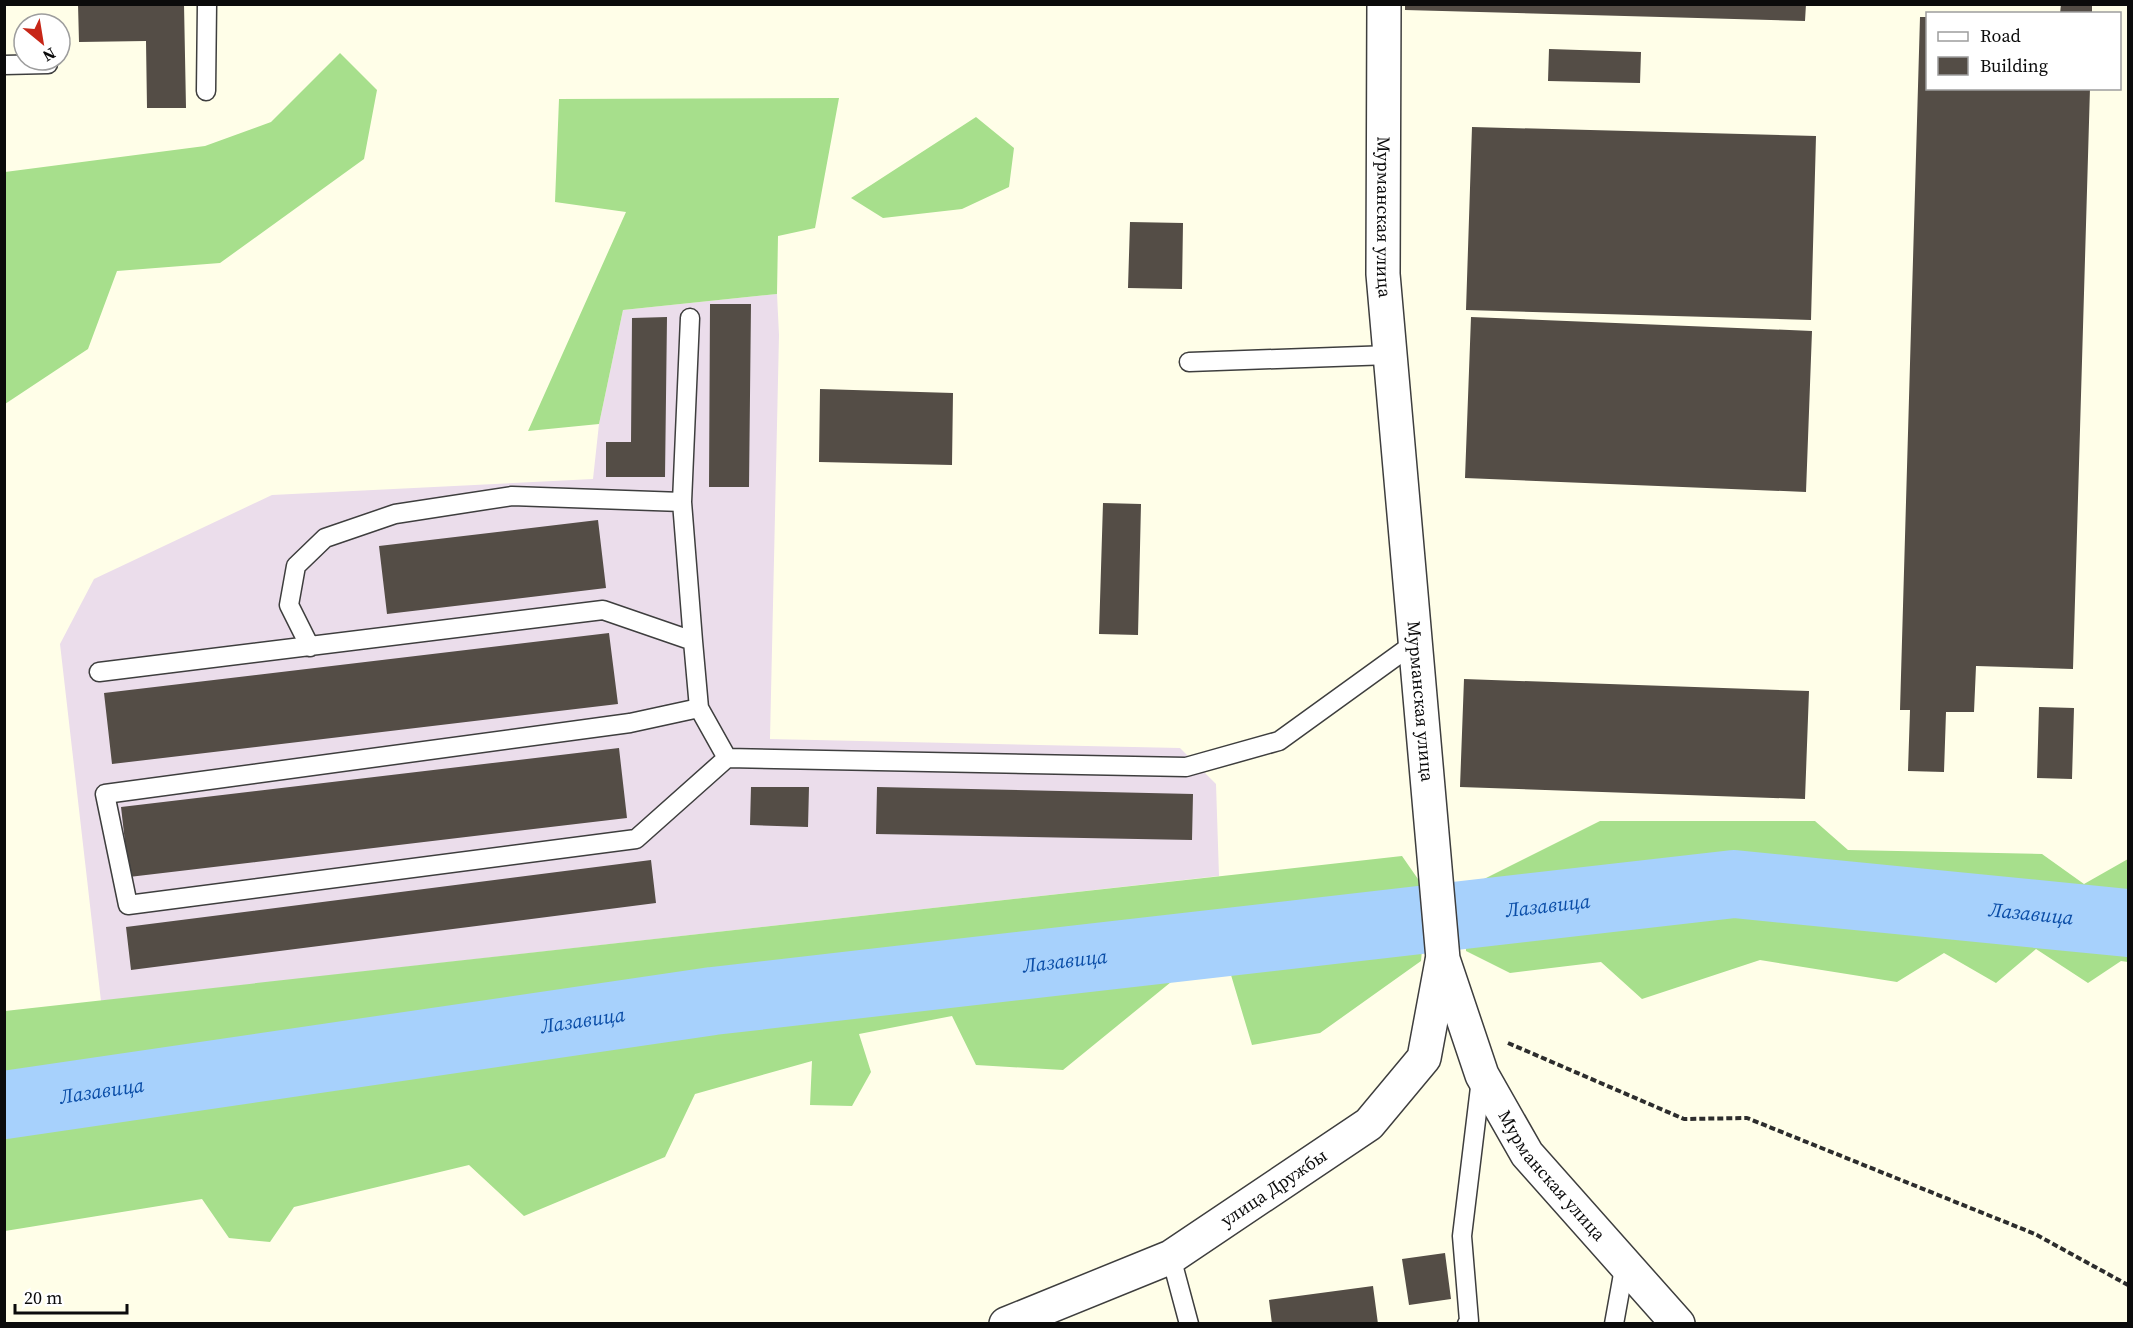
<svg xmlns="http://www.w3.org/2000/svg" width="2133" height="1328" viewBox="0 0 2133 1328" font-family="'Source Serif 4',serif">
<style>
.industrial{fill:#ebddeb}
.forest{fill:#a7df8c}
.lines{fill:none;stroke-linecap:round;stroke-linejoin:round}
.river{stroke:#a7d1fc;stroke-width:68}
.building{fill:#544d46}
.lane-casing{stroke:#3e3e3e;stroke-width:21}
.street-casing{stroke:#3e3e3e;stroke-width:36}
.path{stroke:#2d2d2d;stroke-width:4;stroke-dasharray:6 3;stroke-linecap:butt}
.lane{stroke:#fff;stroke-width:18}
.street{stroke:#fff;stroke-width:33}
.labels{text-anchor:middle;stroke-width:6;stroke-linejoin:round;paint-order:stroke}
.street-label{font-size:18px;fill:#0b0b0b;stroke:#fff}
.water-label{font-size:20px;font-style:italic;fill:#0a4da7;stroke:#fff}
</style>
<rect width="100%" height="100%" fill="#fffee8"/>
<!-- industrial -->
<path class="industrial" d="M 777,294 L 779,335 L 770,739 L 1180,748 L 1216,784 L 1219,876 L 101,1001 L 60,644 L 94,579 L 272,495 L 593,479 L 599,424 L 623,310 Z"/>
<!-- forest -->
<path class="forest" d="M 340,53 L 377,90 L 364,159 L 220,263 L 117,271 L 88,349 L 5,404 L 5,172 L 205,146 L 271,122 Z
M 839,98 L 815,228 L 778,236 L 777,294 L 623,310 L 599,424 L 528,431 L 626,212 L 555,202 L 559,99 Z
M 976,117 L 1014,148 L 1009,187 L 962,209 L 883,218 L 851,198 Z
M 1600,821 L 1815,821 L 1848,850 L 2042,854 L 2084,884 L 2128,859 L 2128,962 L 2121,961 L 2088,983 L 2036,949 L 1996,983 L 1944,953 L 1897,982 L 1760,960 L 1642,999 L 1601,962 L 1510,973 L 1466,951 L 1464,889 Z
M 1402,856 L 1427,892 L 1421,961 L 1320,1033 L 1252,1045 L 1231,975 L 1187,969 L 1063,1070 L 976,1065 L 952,1016 L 859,1034 L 871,1072 L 852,1106 L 810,1105 L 812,1061 L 695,1094 L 665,1157 L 524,1216 L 469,1165 L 294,1207 L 270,1242 L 229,1238 L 202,1199 L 5,1231 L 5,1011 Z"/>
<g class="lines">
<!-- river -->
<path class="river" id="s1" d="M 4,1105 L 713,1001 L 1734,884 L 2128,923"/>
</g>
<!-- building -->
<path class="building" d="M 78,4 L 184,4 L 186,108 L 147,108 L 146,41 L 79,42 Z
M 1405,4 L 1806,4 L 1805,21 L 1405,10 Z
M 2061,4 L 2092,4 L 2092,14 L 2060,14 Z
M 1920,17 L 1928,17 L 1928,88 L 2090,88 L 2073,669 L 1976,666 L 1974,712 L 1946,712 L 1944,772 L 1908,771 L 1910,710 L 1900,710 Z
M 1549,49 L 1641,52 L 1640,83 L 1548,81 Z
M 1472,127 L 1816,136 L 1811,320 L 1466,310 Z
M 1130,222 L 1183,223 L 1182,289 L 1128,288 Z
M 710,304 L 751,304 L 749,487 L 709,487 Z
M 667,317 L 665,477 L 606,477 L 606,442 L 631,442 L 632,318 Z
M 1471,317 L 1812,331 L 1806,492 L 1465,478 Z
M 820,389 L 953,393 L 952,465 L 819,462 Z
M 1103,503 L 1141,504 L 1138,635 L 1099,634 Z
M 598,520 L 606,588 L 387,614 L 379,546 Z
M 609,633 L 618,704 L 112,764 L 104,693 Z
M 1464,679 L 1809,691 L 1805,799 L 1460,787 Z
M 2039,707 L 2074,708 L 2072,779 L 2037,778 Z
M 619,748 L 627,818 L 129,877 L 121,807 Z
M 751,787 L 809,787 L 808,827 L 750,825 Z
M 877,787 L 1193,794 L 1192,840 L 876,834 Z
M 651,860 L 656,903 L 131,970 L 126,927 Z
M 1445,1253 L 1451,1299 L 1409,1305 L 1402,1259 Z
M 1373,1286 L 1378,1324 L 1272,1324 L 1269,1300 Z"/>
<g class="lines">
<defs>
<path id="lane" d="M 4,65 L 48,64
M 206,91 L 207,4
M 690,318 L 682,502 L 693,641 L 699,708 L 727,758 L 1186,767 L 1279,741 L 1416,642
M 1189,362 L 1390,355
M 310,647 L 289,605 L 296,566 L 325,538 L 395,514 L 512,496 L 682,502
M 99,672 L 603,610 L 693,641
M 699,708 L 630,723 L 105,794 L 128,905 L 636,839 L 727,758
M 1171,1257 L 1189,1324
M 1467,1324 L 1469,1321 L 1462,1236 L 1481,1079
M 1614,1324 L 1625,1263"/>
<g id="street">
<path id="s2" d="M 1384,4 L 1383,274 L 1443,959 L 1482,1075 L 1527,1154 L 1678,1324"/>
<path id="s3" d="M 1006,1324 L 1171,1257 L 1369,1124 L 1424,1058 L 1442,961"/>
</g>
</defs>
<!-- lane casing -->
<use href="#lane" class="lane-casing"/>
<!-- street casing -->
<use href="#street" class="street-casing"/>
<!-- path -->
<path class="path" d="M 1508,1043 L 1684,1119 L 1747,1118 L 2035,1234 L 2128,1285"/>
<!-- lane -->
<use href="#lane" class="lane"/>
<!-- street -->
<use href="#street" class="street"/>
</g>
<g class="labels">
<!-- street labels -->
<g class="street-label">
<text dy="6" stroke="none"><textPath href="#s2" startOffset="213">Мурманская улица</textPath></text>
<text dy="6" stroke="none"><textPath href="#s2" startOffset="699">Мурманская улица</textPath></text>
<text dy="6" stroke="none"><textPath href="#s2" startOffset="1203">Мурманская улица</textPath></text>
<text dy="6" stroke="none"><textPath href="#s3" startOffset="302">улица Дружбы</textPath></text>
</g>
<!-- water labels -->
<g class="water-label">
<text dy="7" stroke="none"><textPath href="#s1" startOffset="1557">Лазавица</textPath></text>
<text dy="7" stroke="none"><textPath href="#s1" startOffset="2043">Лазавица</textPath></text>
<text dy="7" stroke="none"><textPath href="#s1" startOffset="1071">Лазавица</textPath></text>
<text dy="7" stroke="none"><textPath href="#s1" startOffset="585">Лазавица</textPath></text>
<text dy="7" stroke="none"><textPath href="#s1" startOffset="99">Лазавица</textPath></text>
</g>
</g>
<!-- border -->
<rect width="2133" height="1328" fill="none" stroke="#0b0b0b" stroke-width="12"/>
<!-- legend -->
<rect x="1926" y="12" width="195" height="78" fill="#ffffff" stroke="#9d9d9d" stroke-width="1.5"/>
<rect x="1938" y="32" width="30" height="9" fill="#ffffff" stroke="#9d9d9d" stroke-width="1.5"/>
<text x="1980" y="42" font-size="18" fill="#0b0b0b">Road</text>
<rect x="1938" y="57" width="30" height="18" fill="#544d46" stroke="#9d9d9d" stroke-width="1.5"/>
<text x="1980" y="72" font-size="18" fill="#0b0b0b">Building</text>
<!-- north arrow -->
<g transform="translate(42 42) rotate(150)"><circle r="28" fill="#ffffff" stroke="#9d9d9d" stroke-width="1.5"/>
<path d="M0-4.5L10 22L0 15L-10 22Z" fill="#c72617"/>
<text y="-9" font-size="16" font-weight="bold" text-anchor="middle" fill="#0b0b0b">N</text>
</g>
<!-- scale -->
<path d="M15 1304v9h112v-9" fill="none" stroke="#0b0b0b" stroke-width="3"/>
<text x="24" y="1304" font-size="18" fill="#0b0b0b" stroke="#ffffff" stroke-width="4.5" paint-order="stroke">20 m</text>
</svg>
